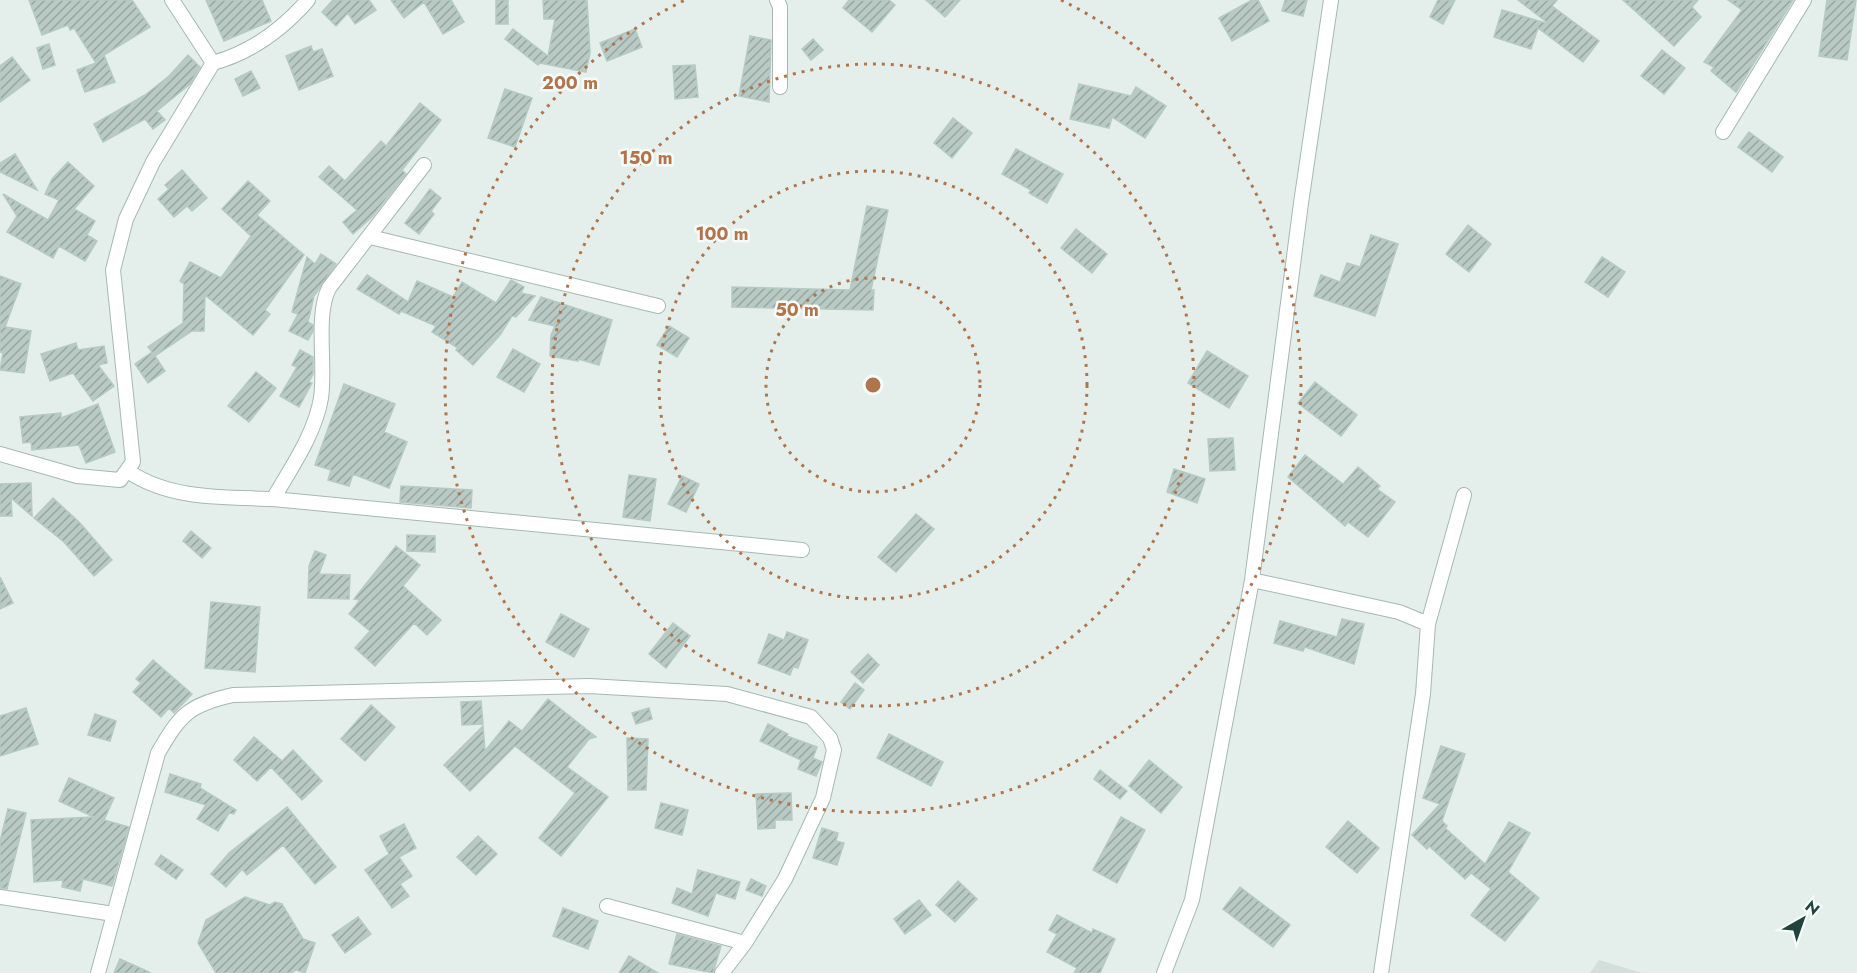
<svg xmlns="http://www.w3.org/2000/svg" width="1857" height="973" viewBox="0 0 1857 973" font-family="Jost,sans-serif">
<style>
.built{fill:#d2dfda}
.building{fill:url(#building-hatch);stroke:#b5cac3;stroke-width:1.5}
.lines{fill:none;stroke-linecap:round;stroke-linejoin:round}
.street-casing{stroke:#a6b8b4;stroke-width:16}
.street{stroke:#fff;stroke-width:14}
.ring{fill:none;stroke:#b1754b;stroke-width:3;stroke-dasharray:3 6}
.centre{fill:#b1754b;stroke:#f5fbf8;stroke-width:3}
.ring-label{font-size:18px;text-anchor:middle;font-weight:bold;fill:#b1754b;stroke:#f5fbf8;stroke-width:5;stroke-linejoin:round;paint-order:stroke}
</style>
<defs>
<pattern id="building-hatch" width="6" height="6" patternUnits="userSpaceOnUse" patternTransform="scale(1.5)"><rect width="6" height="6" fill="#b9cac5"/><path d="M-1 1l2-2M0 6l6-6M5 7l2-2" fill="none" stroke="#96a6a1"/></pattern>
</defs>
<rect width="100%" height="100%" fill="#e4efeb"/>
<!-- built -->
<path class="built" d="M 1599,960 L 1642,973 L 1590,973 Z"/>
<!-- building -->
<path class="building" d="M 29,0 L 132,0 L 150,27 L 104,55 L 115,82 L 85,92 L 77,70 L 96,63 L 74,28 L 70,30 L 68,25 L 42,35 Z
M 206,0 L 262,0 L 271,21 L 224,41 Z
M 333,0 L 369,0 L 376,10 L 355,24 L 348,13 L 336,26 L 322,12 Z
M 391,0 L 451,0 L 464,22 L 443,34 L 424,2 L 404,18 Z
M 496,0 L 508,0 L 508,24 L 496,24 Z
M 543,0 L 587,0 L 590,53 L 586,72 L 540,63 L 538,65 L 505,39 L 513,29 L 548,56 L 555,19 L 544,19 Z
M 849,0 L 889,0 L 895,5 L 872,32 L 843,8 Z
M 926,0 L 960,0 L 945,17 Z
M 1252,0 L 1258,0 L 1269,21 L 1232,41 L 1219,18 Z
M 1285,0 L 1307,0 L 1303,16 L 1282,11 Z
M 1438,0 L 1455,0 L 1443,24 L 1430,17 Z
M 1518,0 L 1557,0 L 1552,6 L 1599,41 L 1583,62 L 1538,28 L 1531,49 L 1494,37 L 1502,10 L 1549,24 Z
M 1623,0 L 1698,0 L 1692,7 L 1701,17 L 1674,46 Z
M 1728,0 L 1793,0 L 1736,92 L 1711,71 L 1714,67 L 1704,62 L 1742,10 Z
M 1827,0 L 1856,0 L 1847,60 L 1819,56 Z
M 635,29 L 642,47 L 607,61 L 600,43 Z
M 750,36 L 771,40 L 769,102 L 739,96 Z
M 813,39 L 823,50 L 811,60 L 802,49 Z
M 49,44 L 55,65 L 43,69 L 37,48 Z
M 311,46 L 313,52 L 322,49 L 333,76 L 299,90 L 286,56 Z
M 1662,50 L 1685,68 L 1664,94 L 1641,76 Z
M 188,55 L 200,67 L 190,84 L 157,111 L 165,120 L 153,129 L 145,119 L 103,142 L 94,124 L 145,95 L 169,76 Z
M 12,57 L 30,80 L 0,102 L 0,66 Z
M 695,65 L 698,97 L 675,99 L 673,66 Z
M 251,71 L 260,88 L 243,96 L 235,79 Z
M 1079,84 L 1131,96 L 1136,87 L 1166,106 L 1145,138 L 1112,117 L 1109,128 L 1070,119 Z
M 505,89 L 532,98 L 515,147 L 488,138 Z
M 420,103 L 441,120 L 402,170 L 406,174 L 372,217 L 353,234 L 343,222 L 357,210 L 319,177 L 329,166 L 345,181 L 381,141 L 386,146 Z
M 953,118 L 972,133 L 952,158 L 934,143 Z
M 1749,132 L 1783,157 L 1772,172 L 1738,147 Z
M 1016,149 L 1063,174 L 1047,203 L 1029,193 L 1031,190 L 1002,174 Z
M 15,154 L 37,190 L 0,172 L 0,163 Z
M 68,162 L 94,186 L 74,209 L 95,221 L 87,235 L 97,241 L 85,261 L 59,246 L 53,258 L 7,232 L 17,216 L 3,194 L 48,220 L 59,200 L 45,194 L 52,179 Z
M 182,170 L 207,198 L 192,211 L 187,206 L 174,217 L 158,199 L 169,189 L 165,185 Z
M 248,181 L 270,201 L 257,215 L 304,255 L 265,310 L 270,314 L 253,335 L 205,295 L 204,331 L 192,331 L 155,356 L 165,371 L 148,383 L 135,364 L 152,352 L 148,347 L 183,323 L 184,284 L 180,281 L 190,262 L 221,278 L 251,236 L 222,209 Z
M 430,189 L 441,198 L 431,211 L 434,214 L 419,234 L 405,223 Z
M 867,206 L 888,210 L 871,290 L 874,290 L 873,310 L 732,307 L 732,287 L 850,290 Z
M 1468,225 L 1491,244 L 1469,272 L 1446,254 Z
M 1076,229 L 1107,254 L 1092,273 L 1061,248 Z
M 1371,235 L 1398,244 L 1375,316 L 1314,296 L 1321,275 L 1340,282 L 1347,263 L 1360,267 Z
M 321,254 L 336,264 L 314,296 L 308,322 L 313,325 L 313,331 L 308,340 L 289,331 L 298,314 L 292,312 L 307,257 L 315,264 Z
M 1602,257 L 1625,272 L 1608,297 L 1585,282 Z
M 367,275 L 408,302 L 417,281 L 453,297 L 462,282 L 496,303 L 511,280 L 524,287 L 521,293 L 535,296 L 516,317 L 512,316 L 500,335 L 473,365 L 456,350 L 458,348 L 432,332 L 436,326 L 401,311 L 399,314 L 357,289 Z
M 0,276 L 21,284 L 5,327 L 31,331 L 24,373 L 0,370 L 3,353 L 0,352 Z
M 541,297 L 612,320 L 599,365 L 578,359 L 578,361 L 550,356 L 551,335 L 555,326 L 529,320 Z
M 669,326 L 689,338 L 677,357 L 657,345 Z
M 76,343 L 78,350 L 104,346 L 107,363 L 98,365 L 114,386 L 93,401 L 73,373 L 50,381 L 41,354 Z
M 513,349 L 540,364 L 524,392 L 497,377 Z
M 300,350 L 313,357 L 313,374 L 309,382 L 312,383 L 299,407 L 280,396 L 297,367 L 292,365 Z
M 1207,351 L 1248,376 L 1229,408 L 1188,383 Z
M 256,372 L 276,388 L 249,422 L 228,406 Z
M 1315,382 L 1357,415 L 1341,436 L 1298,403 Z
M 344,384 L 395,404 L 384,432 L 407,442 L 389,488 L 353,474 L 349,486 L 328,480 L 331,470 L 315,465 Z
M 98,404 L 115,452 L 86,463 L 79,445 L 32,450 L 31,442 L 23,443 L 20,417 L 61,413 L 61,418 Z
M 1233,438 L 1235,470 L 1210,471 L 1208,439 Z
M 1305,455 L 1343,484 L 1358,467 L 1380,486 L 1377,489 L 1395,502 L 1368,537 L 1348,522 L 1345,526 L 1288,477 Z
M 1174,469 L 1205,479 L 1197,503 L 1167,492 Z
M 629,475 L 656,479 L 650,521 L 623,517 Z
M 682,476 L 699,484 L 686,512 L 668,504 Z
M 31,483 L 32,516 L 11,498 L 12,516 L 0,516 L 0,484 Z
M 401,486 L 472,490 L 471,508 L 400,502 Z
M 53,498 L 80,523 L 112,560 L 94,576 L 64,542 L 34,518 Z
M 916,514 L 934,529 L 896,572 L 878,557 Z
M 191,531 L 211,548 L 202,558 L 183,541 Z
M 407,535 L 435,536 L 435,552 L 407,551 Z
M 396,546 L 420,565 L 403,586 L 441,620 L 427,635 L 414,623 L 375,666 L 355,648 L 370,631 L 349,614 L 360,600 L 354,599 Z
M 315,551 L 326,555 L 319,574 L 350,575 L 349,599 L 308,598 L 309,566 Z
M 0,577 L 13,603 L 0,609 Z
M 211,602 L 260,607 L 255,672 L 205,668 Z
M 561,614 L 589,629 L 574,657 L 546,642 Z
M 1342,619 L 1364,624 L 1354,664 L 1305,647 L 1303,651 L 1274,643 L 1280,621 L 1337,637 Z
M 673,623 L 690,636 L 666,668 L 649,654 Z
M 787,632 L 808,640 L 798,668 L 793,667 L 790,675 L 758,663 L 769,634 L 784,640 Z
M 868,654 L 879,665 L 863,683 L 851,672 Z
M 153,660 L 192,694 L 174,713 L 169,708 L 161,717 L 133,692 L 141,683 L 136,679 Z
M 855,683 L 864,690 L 850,709 L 841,702 Z
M 548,699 L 596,737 L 589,739 L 567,767 L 608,797 L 561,856 L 539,838 L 575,793 L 515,746 L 470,791 L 444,765 L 483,726 L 485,751 L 509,721 L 522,731 Z
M 481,701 L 483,724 L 462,725 L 461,702 Z
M 371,705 L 395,727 L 365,761 L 341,739 Z
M 26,708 L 38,744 L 0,756 L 0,716 Z
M 649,708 L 652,719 L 636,724 L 632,713 Z
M 95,714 L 116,721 L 110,741 L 88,735 Z
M 768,724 L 788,734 L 787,736 L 817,747 L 813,758 L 822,762 L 816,776 L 798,769 L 801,760 L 760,741 Z
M 889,734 L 943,762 L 931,786 L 877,758 Z
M 254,737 L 282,761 L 293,750 L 322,781 L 302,800 L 271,767 L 257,781 L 234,760 Z
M 627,738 L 648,739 L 646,790 L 628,790 Z
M 1441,746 L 1465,754 L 1442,821 L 1447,826 L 1445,828 L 1485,864 L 1509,822 L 1530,833 L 1508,872 L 1539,898 L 1505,941 L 1471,915 L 1491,889 L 1471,873 L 1465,879 L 1429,846 L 1427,849 L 1412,835 L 1440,804 L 1423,798 Z
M 1149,760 L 1182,787 L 1161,813 L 1129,786 Z
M 1100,770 L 1127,791 L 1120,799 L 1094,779 Z
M 170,774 L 201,784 L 200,788 L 236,810 L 234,814 L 229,813 L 218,831 L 197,819 L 206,805 L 165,792 Z
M 69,778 L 114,798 L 104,820 L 129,827 L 112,886 L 83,879 L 80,891 L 62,887 L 63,880 L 34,882 L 31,820 L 94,817 L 59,801 Z
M 791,793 L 792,820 L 775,820 L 775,828 L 758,829 L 756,794 Z
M 661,803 L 688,810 L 682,835 L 655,828 Z
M 287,807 L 336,867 L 315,884 L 283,845 L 247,875 L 242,869 L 226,887 L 211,874 L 229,853 Z
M 8,809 L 26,813 L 7,889 L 0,888 L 0,841 Z
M 1121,817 L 1145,830 L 1117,883 L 1093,870 Z
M 1348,821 L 1379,848 L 1357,873 L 1326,847 Z
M 404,824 L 416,848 L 399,857 L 412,876 L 400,884 L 409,896 L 392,908 L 365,870 L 389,854 L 380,836 Z
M 822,828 L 838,833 L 836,841 L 844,843 L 837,865 L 813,858 Z
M 478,836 L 497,854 L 476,875 L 457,857 Z
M 161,855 L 183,870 L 176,879 L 155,864 Z
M 698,870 L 740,882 L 735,899 L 716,893 L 708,916 L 672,903 L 677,888 L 692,894 Z
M 751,879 L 766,886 L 762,896 L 746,890 Z
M 958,881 L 977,899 L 955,922 L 936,905 Z
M 1240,887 L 1290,925 L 1273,947 L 1223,909 Z
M 245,897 L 270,905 L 275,902 L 282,904 L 303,939 L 315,943 L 305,973 L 296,970 L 291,973 L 216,973 L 198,943 L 206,920 Z
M 919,900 L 931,915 L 905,934 L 894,919 Z
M 563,908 L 598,921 L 588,949 L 553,936 Z
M 1057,915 L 1092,933 L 1093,929 L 1115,939 L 1100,973 L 1074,973 L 1077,968 L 1047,952 L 1057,934 L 1049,930 Z
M 358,917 L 371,934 L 345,953 L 332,935 Z
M 677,934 L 721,946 L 713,973 L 669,964 Z
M 629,956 L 641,963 L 658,973 L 619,973 Z
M 120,959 L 151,973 L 114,973 Z"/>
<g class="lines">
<defs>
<path id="street" d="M 777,0 L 780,7 L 780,87
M 213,63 C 252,52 282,30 308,0
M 1723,132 L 1804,0
M 370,237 L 658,306
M 0,454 L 77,476 L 120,480 L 133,462 L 113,270 L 126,219 L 153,162 L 213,63 L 172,0
M 128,471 C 169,500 225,497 273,499 L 802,550
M 273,499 C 291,468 315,434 321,398 C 326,364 315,316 329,288 L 424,165
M 1252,580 L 1399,612 L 1428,624
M 0,897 L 114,914
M 607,906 L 745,943
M 98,973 L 158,753 C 180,715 188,705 233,695 L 589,686 L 727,694 L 811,717 L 830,738 L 834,750 L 823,798 L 785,879 L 745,943 L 722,973
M 1164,973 L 1192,900 L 1252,580 L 1301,203 L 1331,0
M 1381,973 L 1423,694 L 1428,624 L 1464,495"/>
</defs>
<!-- street casing -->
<use href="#street" class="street-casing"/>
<!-- street -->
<use href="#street" class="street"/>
</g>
<!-- distance rings -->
<g class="ring">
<circle cx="873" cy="385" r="107"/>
<circle cx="873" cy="385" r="214"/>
<circle cx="873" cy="385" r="321"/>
<path d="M1061 0A428 428 0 1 1 685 0"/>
</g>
<circle cx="873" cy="385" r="9" class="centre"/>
<g class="ring-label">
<text x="570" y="89">200 m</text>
<text x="646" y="164">150 m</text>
<text x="722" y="240">100 m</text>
<text x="797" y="316">50 m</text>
</g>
<!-- north arrow -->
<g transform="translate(1803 919) rotate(40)" stroke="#f5fbf8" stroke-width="4.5" paint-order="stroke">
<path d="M0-4.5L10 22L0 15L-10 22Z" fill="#21433e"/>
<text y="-9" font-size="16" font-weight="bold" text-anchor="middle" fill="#21433e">N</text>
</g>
</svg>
